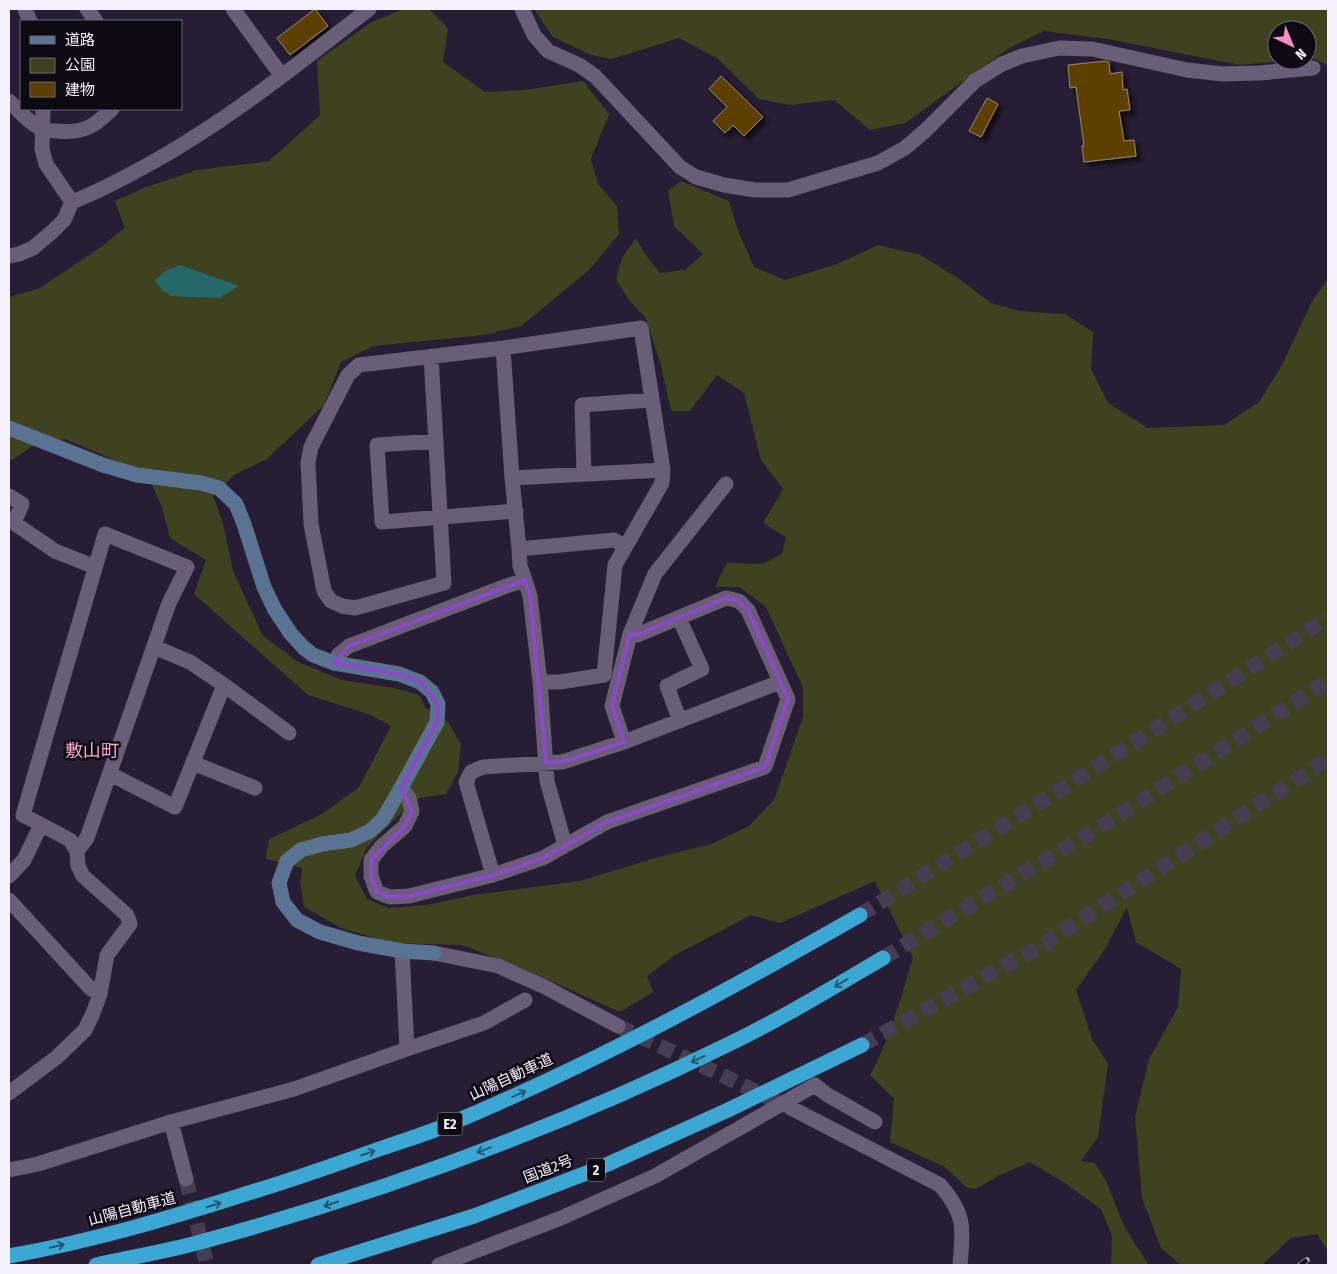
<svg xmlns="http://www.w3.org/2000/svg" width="1337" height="1274" viewBox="0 0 1337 1274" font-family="'Fira Sans Condensed','Noto Sans JP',sans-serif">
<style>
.green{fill:#3e421e}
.water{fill:#256869}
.building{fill:#5d3f00;stroke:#9b896e;filter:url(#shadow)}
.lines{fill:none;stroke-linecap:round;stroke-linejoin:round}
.street-tunnel{stroke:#463d52;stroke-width:15;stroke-dasharray:15 8;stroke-linecap:butt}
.highway-tunnel{stroke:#463d52;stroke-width:15;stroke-dasharray:15 8;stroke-linecap:butt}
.street{stroke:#695d78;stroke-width:15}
.secondary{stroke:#5b7393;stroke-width:15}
.highway{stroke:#3ba7d2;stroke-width:15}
.rail-casing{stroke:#aca5b5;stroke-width:5.5}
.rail{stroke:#0e0a14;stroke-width:4;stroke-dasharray:11;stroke-linecap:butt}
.oneway{stroke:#245873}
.marked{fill:none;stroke:#8d4ac8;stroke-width:4;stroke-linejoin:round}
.labels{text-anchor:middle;stroke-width:5;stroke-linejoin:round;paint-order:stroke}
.shield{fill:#0e0a14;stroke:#b0acb8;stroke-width:1}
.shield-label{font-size:14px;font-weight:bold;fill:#f6f1fe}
.street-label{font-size:15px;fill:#f6f1fe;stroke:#0e0a14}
.quarter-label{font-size:18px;fill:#f5a9cc;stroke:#0e0a14}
</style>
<defs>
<filter id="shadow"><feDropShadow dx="4.5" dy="4.5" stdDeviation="2.5" flood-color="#0009"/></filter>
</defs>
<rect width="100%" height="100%" fill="#271d34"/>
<!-- green -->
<path class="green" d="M 403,9 L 429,9 L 448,28 L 443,62 L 485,92 L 525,90 L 583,81 L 609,114 L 591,159 L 598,184 L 617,206 L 619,234 L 589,270 L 521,326 L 484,335 L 374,346 L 341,362 L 324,405 L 267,459 L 234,475 L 213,496 L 223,523 L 233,571 L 263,636 L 298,662 L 342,680 L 394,688 L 419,695 L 426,708 L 448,722 L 461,744 L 458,772 L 446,794 L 420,798 L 399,815 L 367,847 L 355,876 L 367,899 L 389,908 L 427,905 L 473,895 L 580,881 L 655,858 L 711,844 L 749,826 L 774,800 L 803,717 L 803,688 L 766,607 L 739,587 L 715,587 L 727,563 L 762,564 L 782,554 L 786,537 L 763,523 L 783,489 L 761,460 L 744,393 L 717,375 L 690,411 L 671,411 L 660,362 L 645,317 L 628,299 L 616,279 L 622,258 L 636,238 L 643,251 L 660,273 L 685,270 L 703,254 L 674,226 L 668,191 L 681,181 L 729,201 L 738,231 L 754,267 L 785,280 L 837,264 L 878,245 L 920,255 L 958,278 L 991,303 L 1019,311 L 1065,314 L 1093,332 L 1091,369 L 1108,403 L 1148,428 L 1224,425 L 1259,402 L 1282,365 L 1312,301 L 1328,279 L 1328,1252 L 1317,1234 L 1291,1238 L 1262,1265 L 1181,1265 L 1161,1248 L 1142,1198 L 1135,1117 L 1149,1059 L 1178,1007 L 1181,969 L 1136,942 L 1127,908 L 1103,952 L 1076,990 L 1092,1039 L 1108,1064 L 1098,1137 L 1081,1161 L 1095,1163 L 1106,1181 L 1125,1228 L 1149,1265 L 1111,1265 L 1112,1236 L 1101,1209 L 1063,1182 L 1030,1162 L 998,1176 L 976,1189 L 966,1187 L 945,1167 L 890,1142 L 894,1099 L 870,1075 C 890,1038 901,998 913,958 L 875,881 L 780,923 L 751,915 L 675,955 L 647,976 L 653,992 L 620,1012 L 522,968 L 462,945 L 391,943 L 341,928 L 304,907 L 300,882 L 302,868 L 266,859 L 269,839 L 322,814 L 359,787 L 391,726 L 371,715 L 308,695 L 194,594 L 206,560 L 170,538 L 162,507 L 147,474 L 65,439 L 31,447 L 12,460 L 9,458 L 9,297 L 40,288 L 101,247 L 125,228 L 115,201 L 144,188 L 197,170 L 269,161 L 320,115 L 317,61 L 370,23 Z
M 534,9 L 1328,9 L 1328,65 L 1312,58 L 1307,59 L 1307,30 L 1277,30 L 1277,60 L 1293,60 L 1240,65 L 1108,39 L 1044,31 L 1008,49 L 905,123 L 870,130 L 834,100 L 789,105 L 759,99 L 717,58 L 679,38 L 612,59 L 591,55 L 553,37 Z"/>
<!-- water -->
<path class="water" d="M 180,265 L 239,286 L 219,298 L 172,296 L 162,290 L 155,281 L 165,271 Z"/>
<!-- building -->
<path class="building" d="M 315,9 L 328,26 L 290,55 L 277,38 Z
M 1105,61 L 1109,62 L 1110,74 L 1122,72 L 1123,90 L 1127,89 L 1130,110 L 1119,111 L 1124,141 L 1134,140 L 1136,156 L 1084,162 L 1082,146 L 1084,146 L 1076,87 L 1070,88 L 1068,65 Z
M 721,76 L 763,117 L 744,136 L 733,125 L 725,133 L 713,121 L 727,107 L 709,89 Z
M 987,98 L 998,104 L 981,137 L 969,131 Z"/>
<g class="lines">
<!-- street-tunnel -->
<path class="street-tunnel" d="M 618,1026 L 791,1108
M 186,1179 L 207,1265"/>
<!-- highway-tunnel -->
<path class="highway-tunnel" d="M 860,915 L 1063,788 L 1328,618
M 883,958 L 1089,834 L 1328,681
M 862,1045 L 1044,944 L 1328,759"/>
<!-- street -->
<path class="street" d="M 25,9 L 30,21
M 87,9 L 96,21
M 233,9 L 282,76
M 522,9 L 534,35 L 548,51 L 579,65 L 595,76 L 680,167 L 696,177 L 724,185 L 755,190 L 788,190 L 878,163 L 905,148 L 926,130 L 975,81 L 1002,64 L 1022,56 L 1059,48 L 1092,49 L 1187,70 L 1223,74 L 1260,73 L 1313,68
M 9,101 C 18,110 30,124 42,129 C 46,131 52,131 57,131 C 83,134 95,126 112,109
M 43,109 L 42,149 L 46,164 L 72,202
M 9,256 L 19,254 L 33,248 L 53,231 L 64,220 L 72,202 C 100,191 126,177 153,162 C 230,119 299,63 369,9
M 431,356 L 444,583 L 355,608 L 342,606 L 331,601 L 324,591 L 311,524 L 308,463 L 311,447 L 348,375 L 359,365 L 503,348 L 641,328 L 663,470 L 662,483 L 615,565 L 604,675 L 560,682 L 540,682
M 436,441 L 377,445 L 382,522 L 516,511
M 584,474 L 582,405 L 652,400
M 512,478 L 663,470
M 9,496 L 22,504 L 14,523 L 55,551 L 95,567
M 519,549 L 614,540 L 625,546
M 525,580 L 530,596 L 540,682 L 547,781 L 563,838 L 566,844
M 679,618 L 702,669 L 667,686 L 680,721
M 154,647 L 190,662 L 224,685 L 289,733
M 334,663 L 339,654 L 349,646 L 509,585 L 525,580 L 520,566 L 519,549 L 512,478 L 503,348
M 624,742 L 612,706 L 630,634 L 655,574 L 726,484
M 193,763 L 255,788
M 110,774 L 175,807 L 224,685
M 401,788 L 409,798 L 412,811 L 405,826 L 382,846 L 371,860 L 371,876 L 377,892 L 390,897 L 409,896 L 493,875 L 543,858 L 607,822 L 765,767 L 788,699 L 748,610 L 739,601 L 726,598 L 637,635 L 630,634
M 493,875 L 466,782 L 471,772 L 483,767 L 562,762 L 624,742 L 780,682
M 9,876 L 24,860 L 41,825
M 9,900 L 90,988 L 100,994
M 434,953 L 498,966 L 543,986 L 618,1026
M 407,1049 L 484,1023 L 525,1000
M 9,1093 L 57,1057 L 85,1030 L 93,1013 L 100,994 L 107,955 L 130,924 L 127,915 L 83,876 L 78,866 L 77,851 L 70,840 L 23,815 L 105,534 L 187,567 L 169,603 L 87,838 L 77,851
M 791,1108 L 940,1185 C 966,1215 963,1228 960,1265
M 171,1122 L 186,1179
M 9,1170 L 38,1164 L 171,1122 L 294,1089 L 407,1049 L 402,951
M 439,1265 L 561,1218 L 655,1176 L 815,1085 L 826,1094 L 875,1122"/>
<!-- secondary -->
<path class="secondary" d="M 9,428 L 103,465 L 137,475 L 201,483 L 219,488 L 236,504 L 244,524 L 264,587 L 275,610 L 291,634 L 304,648 L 313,655 L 334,663 L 399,674 L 420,682 L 432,692 L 438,704 L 437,722 L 401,788 L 383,819 L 370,831 L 351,840 L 322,844 L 301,850 L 287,861 L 279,883 L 283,902 L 297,920 L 320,932 L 358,943 L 402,951 L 434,953"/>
<!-- highway -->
<path class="highway" d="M 9,1256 C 93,1241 174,1217 255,1191 C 298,1178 340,1163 382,1148 C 405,1140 429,1133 452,1123 C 593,1064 727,991 860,915
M 96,1265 C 132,1257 169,1251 204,1241 C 384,1192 560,1127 727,1045 C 781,1019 832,988 883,958
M 318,1265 L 474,1216 L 597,1169 L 728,1110 L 862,1045"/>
<defs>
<path id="rail" d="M 1300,1265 L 1307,1260"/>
</defs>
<!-- rail casing -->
<use href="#rail" class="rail-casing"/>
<!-- rail -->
<use href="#rail" class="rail"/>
</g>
<!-- one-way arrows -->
<defs><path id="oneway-shaft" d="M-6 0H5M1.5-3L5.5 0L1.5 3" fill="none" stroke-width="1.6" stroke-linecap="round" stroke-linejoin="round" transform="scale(1.25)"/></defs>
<g class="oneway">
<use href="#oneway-shaft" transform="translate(841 983) rotate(149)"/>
<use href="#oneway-shaft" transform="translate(698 1059) rotate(155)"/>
<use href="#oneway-shaft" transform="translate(519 1094) rotate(-24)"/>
<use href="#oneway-shaft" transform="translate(484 1150) rotate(158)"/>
<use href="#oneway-shaft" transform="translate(368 1153) rotate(-19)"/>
<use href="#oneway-shaft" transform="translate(331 1204) rotate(161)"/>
<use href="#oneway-shaft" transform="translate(214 1205) rotate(-18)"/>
<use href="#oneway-shaft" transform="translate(57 1246) rotate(-13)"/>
</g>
<!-- marked area -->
<path class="marked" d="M 525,580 L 530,596 L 546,763 L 562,762 L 624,742 L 612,706 L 630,634 L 637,635 L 726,598 L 739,601 L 748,610 L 788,699 L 765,767 L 607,822 L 543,858 L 493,875 L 409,896 L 390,897 L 377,892 L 371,876 L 371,860 L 405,826 L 412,811 L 401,788 L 437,722 L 438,704 L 420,682 L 399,674 L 334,663 L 349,646 Z"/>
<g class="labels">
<!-- shield labels -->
<g class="shield">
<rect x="437.5" y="1112.5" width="25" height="23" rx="4"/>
<rect x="587" y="1158.5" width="18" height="23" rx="4"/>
</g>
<g class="shield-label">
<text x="450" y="1129">E2</text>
<text x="596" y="1175">2</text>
</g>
<!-- street labels -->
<g class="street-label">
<text transform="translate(511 1077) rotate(-25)" y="5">山陽自動車道</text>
<text transform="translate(548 1169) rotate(-21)" y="5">国道2号</text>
<text transform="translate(132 1209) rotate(-15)" y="5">山陽自動車道</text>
</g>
<!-- quarter labels -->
<g class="quarter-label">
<text x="92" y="757">敷山町</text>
</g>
</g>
<!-- border -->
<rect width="1337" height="1274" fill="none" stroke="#f6f1fe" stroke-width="20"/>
<!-- legend -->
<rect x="20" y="20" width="162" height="90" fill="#0e0a14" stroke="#6b6672"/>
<rect x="30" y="36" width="25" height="8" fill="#5b7393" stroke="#6b6672"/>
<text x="65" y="45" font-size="15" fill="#f6f1fe">道路</text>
<rect x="30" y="58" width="25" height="15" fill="#3e421e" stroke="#6b6672"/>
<text x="65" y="70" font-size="15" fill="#f6f1fe">公園</text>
<rect x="30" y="82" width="25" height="15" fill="#5d3f00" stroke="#6b6672"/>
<text x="65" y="95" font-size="15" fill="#f6f1fe">建物</text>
<!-- north arrow -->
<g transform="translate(1292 45) rotate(136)"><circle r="24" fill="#0e0a14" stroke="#6b6672"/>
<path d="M0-4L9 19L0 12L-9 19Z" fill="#fb8fc4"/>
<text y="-8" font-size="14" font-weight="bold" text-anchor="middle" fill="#f6f1fe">N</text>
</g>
</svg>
